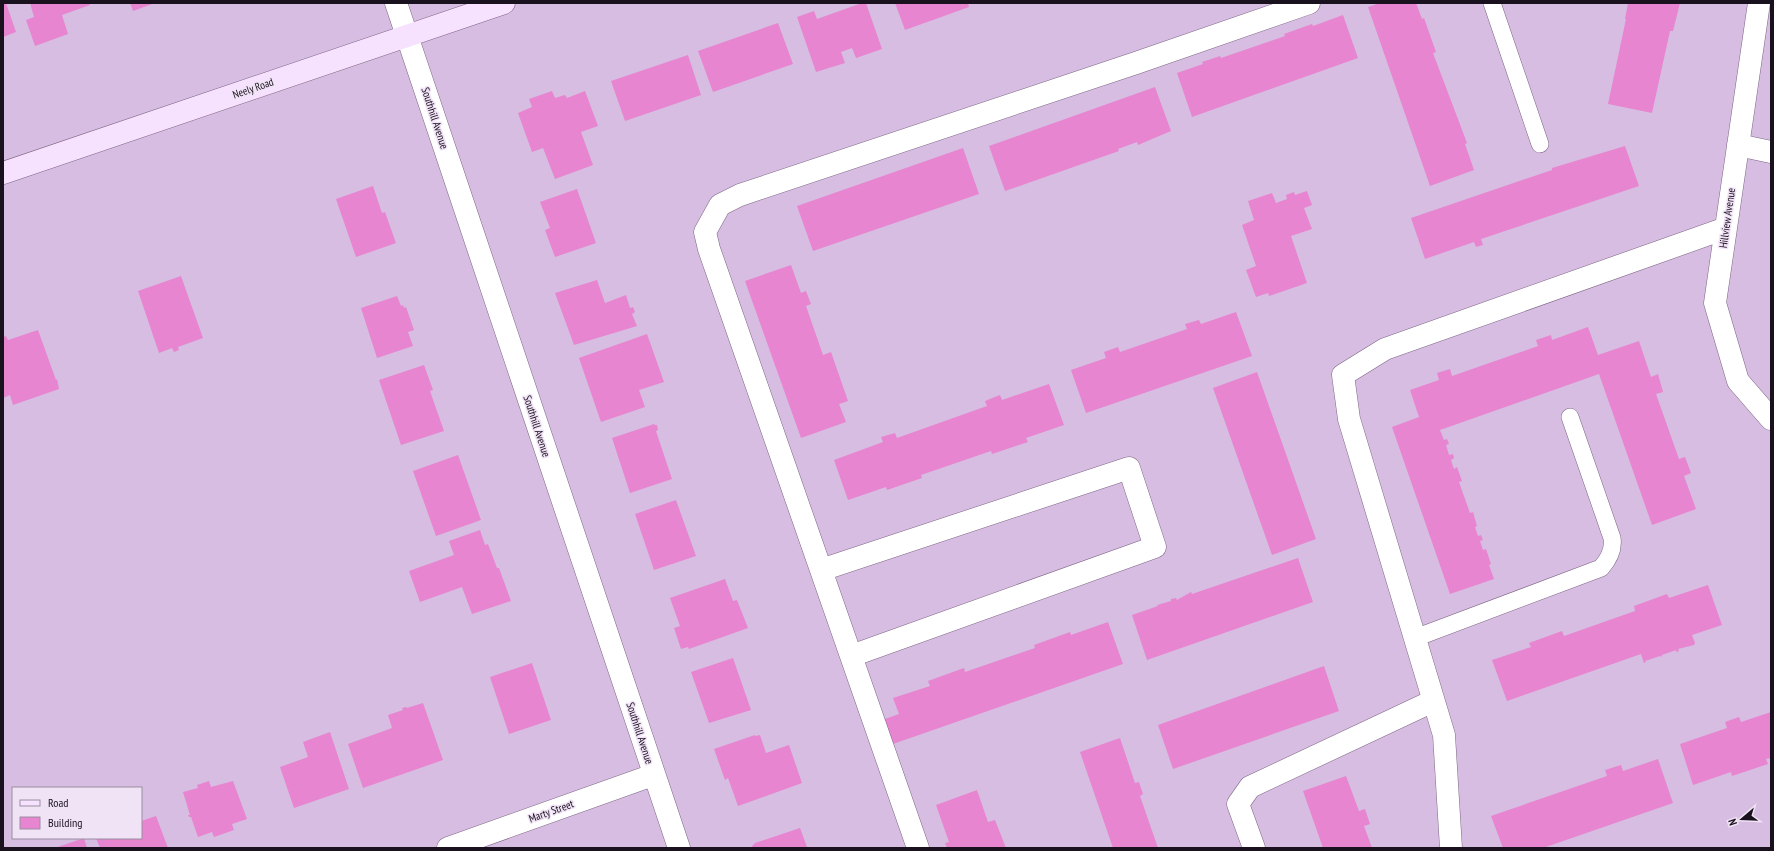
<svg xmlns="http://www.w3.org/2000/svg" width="1774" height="851" viewBox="0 0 1774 851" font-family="'PT Sans Narrow',sans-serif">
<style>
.building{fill:#e785d0}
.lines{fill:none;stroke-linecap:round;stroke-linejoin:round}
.lane-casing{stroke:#7d6686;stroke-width:18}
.street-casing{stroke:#7d6686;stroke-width:23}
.secondary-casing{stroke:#7d6686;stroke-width:23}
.lane{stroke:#fff;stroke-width:17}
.street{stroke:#fff;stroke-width:22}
.secondary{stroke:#f6e1fe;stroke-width:22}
.labels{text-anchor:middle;stroke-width:3;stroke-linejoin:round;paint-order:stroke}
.street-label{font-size:11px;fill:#1a111e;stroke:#f0e3f6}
</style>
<rect width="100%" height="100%" fill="#d7bde1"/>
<!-- building -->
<path class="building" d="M 3,3 L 6,3 L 16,32 L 3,37 Z
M 30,3 L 89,3 L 90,5 L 62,15 L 68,34 L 35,46 L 26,20 L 34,17 Z
M 130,3 L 155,3 L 133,11 Z
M 862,3 L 866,3 L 882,49 L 856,58 L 852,48 L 841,52 L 845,63 L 816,72 L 797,17 L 814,11 L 817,19 Z
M 895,3 L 968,3 L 969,7 L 905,30 Z
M 1380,3 L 1416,3 L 1422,19 L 1424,18 L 1436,52 L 1433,53 L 1467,143 L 1465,144 L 1474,170 L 1430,186 L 1368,7 Z
M 1628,3 L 1680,3 L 1673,31 L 1670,31 L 1652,113 L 1608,104 L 1626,19 L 1625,19 Z
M 1343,15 L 1358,58 L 1192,117 L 1177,73 L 1203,64 L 1202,62 L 1220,56 L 1221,58 L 1285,36 L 1284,34 L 1312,24 L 1313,26 Z
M 778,23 L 793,64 L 713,92 L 698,51 Z
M 688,55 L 701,95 L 625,121 L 611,81 Z
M 1155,87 L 1171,131 L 1138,145 L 1137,142 L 1118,149 L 1119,151 L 1005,191 L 989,146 Z
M 552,91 L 555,98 L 565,95 L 567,98 L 585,91 L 598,126 L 581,132 L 593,165 L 555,179 L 543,148 L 532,152 L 518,113 L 532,107 L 529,99 Z
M 1625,146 L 1639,186 L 1481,239 L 1483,245 L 1476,247 L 1474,242 L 1425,259 L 1411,218 L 1552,170 L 1552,168 Z
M 963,148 L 979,194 L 813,251 L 797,206 Z
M 373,186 L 382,213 L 385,212 L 396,243 L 356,257 L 336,199 Z
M 577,189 L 596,243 L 555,257 L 545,230 L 550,228 L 540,202 Z
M 1307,191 L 1312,205 L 1304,208 L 1312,229 L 1291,236 L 1307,283 L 1269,296 L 1268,293 L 1256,297 L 1246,270 L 1256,266 L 1242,225 L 1254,220 L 1248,201 L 1272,193 L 1276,203 L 1287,199 L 1286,195 L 1294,192 L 1295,195 Z
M 791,265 L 801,293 L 806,291 L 811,304 L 806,306 L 823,355 L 831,352 L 848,401 L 839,404 L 846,422 L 801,438 L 745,281 Z
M 181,276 L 203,338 L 178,347 L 179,350 L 174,352 L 172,348 L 159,353 L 138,291 Z
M 597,280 L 605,303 L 626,295 L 630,308 L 633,307 L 635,312 L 632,314 L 637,326 L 574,345 L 555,293 Z
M 397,296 L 401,306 L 403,305 L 404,308 L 406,307 L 414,330 L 408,332 L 413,346 L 377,358 L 361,308 Z
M 1236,312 L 1252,356 L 1086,413 L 1071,370 L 1106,358 L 1104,352 L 1118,347 L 1120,352 L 1187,329 L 1185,324 L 1199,320 L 1201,324 Z
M 1588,327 L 1598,355 L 1639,341 L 1651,377 L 1658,374 L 1663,392 L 1656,394 L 1679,459 L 1685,457 L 1691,473 L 1684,476 L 1696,509 L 1652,525 L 1599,374 L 1440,430 L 1444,440 L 1447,439 L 1449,444 L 1446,445 L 1449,455 L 1453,454 L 1454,458 L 1451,460 L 1454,469 L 1457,467 L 1462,481 L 1459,482 L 1470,513 L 1473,512 L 1477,526 L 1475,527 L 1478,536 L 1481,535 L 1483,540 L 1480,541 L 1483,550 L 1486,549 L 1491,564 L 1489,565 L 1494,579 L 1450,594 L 1392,427 L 1419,417 L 1410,390 L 1439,380 L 1437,373 L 1450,369 L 1452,376 L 1538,346 L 1536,340 L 1551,335 L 1552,340 Z
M 38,330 L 56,380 L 57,379 L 59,389 L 13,405 L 10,395 L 3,398 L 3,337 L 6,336 L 8,340 Z
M 647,334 L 664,382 L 639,390 L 645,407 L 601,422 L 579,358 Z
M 424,365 L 433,390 L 430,391 L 444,431 L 401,445 L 379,380 Z
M 1257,372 L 1316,539 L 1272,555 L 1213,388 Z
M 1049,384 L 1064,425 L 1026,438 L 1028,442 L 992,454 L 991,451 L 921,475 L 922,478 L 887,490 L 886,487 L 848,500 L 834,460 L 883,442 L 881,437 L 895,433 L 897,438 L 987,406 L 985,401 L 1000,395 L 1002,400 Z
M 654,424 L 655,425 L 657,425 L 658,430 L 656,431 L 672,479 L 630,493 L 612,438 Z
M 458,455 L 481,520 L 436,536 L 413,471 Z
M 676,500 L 696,556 L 654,570 L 635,514 Z
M 480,530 L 485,545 L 488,544 L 497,568 L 499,568 L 511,601 L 472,614 L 462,587 L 420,602 L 409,571 L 454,555 L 449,541 Z
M 1298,558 L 1313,602 L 1147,660 L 1132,615 L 1158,606 L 1157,605 L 1171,601 L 1171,599 L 1176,598 L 1177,600 L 1191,592 L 1192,594 Z
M 725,579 L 733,601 L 737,600 L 748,628 L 689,649 L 688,647 L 681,649 L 674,628 L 680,626 L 670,598 Z
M 1708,585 L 1722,625 L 1692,635 L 1695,643 L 1694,645 L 1678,649 L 1679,651 L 1676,652 L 1676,650 L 1662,655 L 1661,657 L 1660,656 L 1645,661 L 1646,662 L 1644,663 L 1641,654 L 1507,701 L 1492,660 L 1531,647 L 1529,643 L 1562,631 L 1564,636 L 1635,611 L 1634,606 L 1667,594 L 1669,598 Z
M 1108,622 L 1123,664 L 890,745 L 882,720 L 899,714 L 893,698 L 930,686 L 928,681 L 964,668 L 965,672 L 1035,648 L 1034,645 L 1070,632 L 1071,635 Z
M 733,658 L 751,710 L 709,723 L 691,672 Z
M 532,663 L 551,720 L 509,734 L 490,677 Z
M 1324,666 L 1339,711 L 1173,769 L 1158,725 Z
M 423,703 L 443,760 L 363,788 L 348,744 L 392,728 L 388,715 L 403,710 L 402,708 L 406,707 L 407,708 Z
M 1771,712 L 1771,758 L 1766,759 L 1768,764 L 1732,776 L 1731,772 L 1693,785 L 1680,744 L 1727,728 L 1725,722 L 1739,717 L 1741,722 Z
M 330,732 L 349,789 L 294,808 L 280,767 L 308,757 L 303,742 Z
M 755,735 L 755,736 L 760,735 L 766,753 L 789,745 L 802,783 L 738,806 L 728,778 L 725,780 L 714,749 Z
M 1120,738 L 1135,783 L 1139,782 L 1143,794 L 1140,796 L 1158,848 L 1113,848 L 1080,752 Z
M 1658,759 L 1673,803 L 1543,848 L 1503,848 L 1491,816 L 1607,776 L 1605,770 L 1621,765 L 1623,771 Z
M 1346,776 L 1359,811 L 1365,809 L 1370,824 L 1364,826 L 1372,848 L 1323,848 L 1303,791 Z
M 209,781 L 211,787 L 233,781 L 247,819 L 232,824 L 234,830 L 214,837 L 212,832 L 198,837 L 191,817 L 189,817 L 188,815 L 190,815 L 183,792 L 198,788 L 197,785 Z
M 977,790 L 988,822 L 995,820 L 1006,848 L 947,848 L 945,843 L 949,842 L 936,805 Z
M 156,816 L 168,848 L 100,848 L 96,838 L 141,838 L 141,821 Z
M 800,828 L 807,847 L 753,848 L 752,846 L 755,843 Z
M 84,838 L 87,848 L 55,848 Z"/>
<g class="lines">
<defs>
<path id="lane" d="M 1492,3 L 1540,144
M 1415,638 L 1601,568 C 1609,559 1614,550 1612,538 L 1570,417"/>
<path id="street" d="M 396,3 L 679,848
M 1759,3 L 1715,303 L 1738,381 L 1771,419
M 1738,145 L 1771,152
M 821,570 L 1129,468 L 1155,547 L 851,656
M 448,848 L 653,775
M 918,848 L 709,249 L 705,232 L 720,205 L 740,195 L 1136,63 L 1309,3
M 1254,848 L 1238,804 L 1250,787 L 1433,701
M 1451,848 L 1444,735 L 1349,419 L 1343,375 L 1385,349 L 1726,228"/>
<path id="secondary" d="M 3,173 L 504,3"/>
</defs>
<!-- lane casing -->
<use href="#lane" class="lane-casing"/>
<!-- street casing -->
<use href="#street" class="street-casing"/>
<!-- secondary casing -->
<use href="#secondary" class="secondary-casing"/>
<!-- lane -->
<use href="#lane" class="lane"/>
<!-- street -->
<use href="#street" class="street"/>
<!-- secondary -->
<use href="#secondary" class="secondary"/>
</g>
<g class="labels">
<!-- street labels -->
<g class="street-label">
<text transform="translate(253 88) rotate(-19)" y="4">Neely Road</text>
<text transform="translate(435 118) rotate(72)" y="4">Southhill Avenue</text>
<text transform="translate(1727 218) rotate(-82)" y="4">Hillview Avenue</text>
<text transform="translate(537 426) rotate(72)" y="4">Southhill Avenue</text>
<text transform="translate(640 733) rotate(72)" y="4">Southhill Avenue</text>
<text transform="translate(551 811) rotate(-20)" y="4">Marty Street</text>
</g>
</g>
<!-- border -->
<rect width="1774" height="851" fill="none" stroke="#1a111e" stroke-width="8"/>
<!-- legend -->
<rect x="12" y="787" width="130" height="52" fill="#f0e3f6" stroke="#9a8fa0"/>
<rect x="20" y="800" width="20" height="6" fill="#f6e1fe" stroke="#9a8fa0"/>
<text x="48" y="807" font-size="12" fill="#1a111e">Road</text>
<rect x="20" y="817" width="20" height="12" fill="#e785d0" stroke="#9a8fa0"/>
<text x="48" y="827" font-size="12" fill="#1a111e">Building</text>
<!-- north arrow -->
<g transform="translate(1742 819) rotate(251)" stroke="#f0e3f6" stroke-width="3" paint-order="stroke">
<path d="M0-3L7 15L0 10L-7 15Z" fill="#1a111e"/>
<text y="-6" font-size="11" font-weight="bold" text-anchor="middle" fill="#1a111e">N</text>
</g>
</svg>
